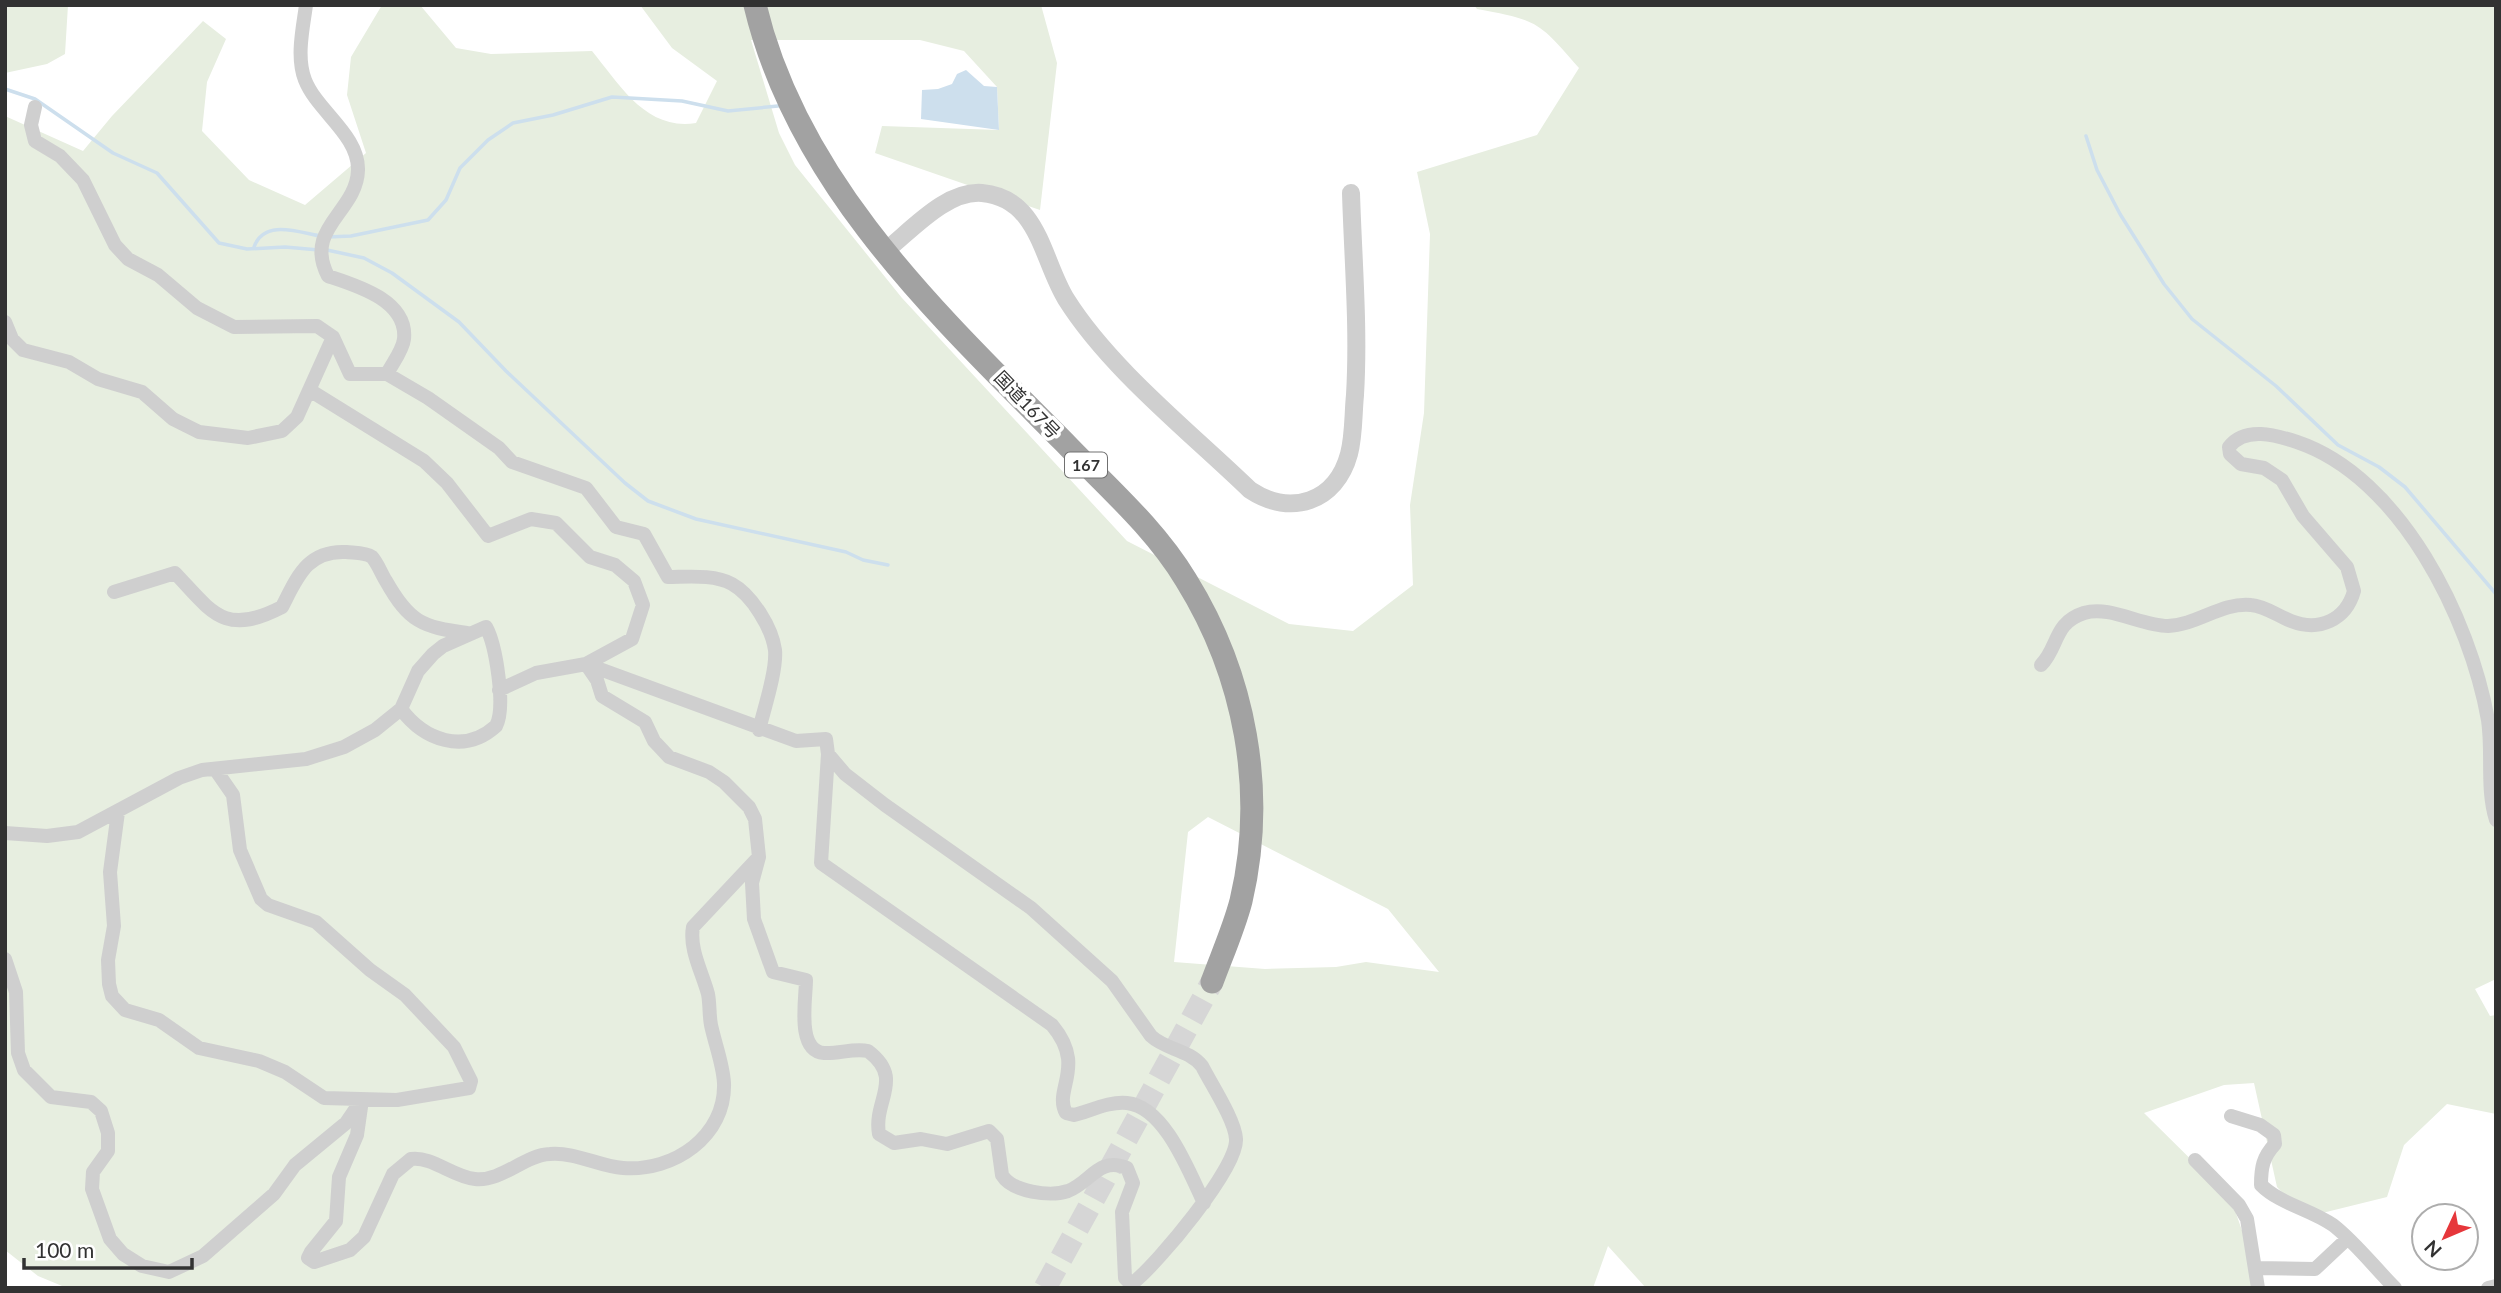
<svg xmlns="http://www.w3.org/2000/svg" width="2501" height="1293" viewBox="0 0 2501 1293" font-family="Lato,'Noto Sans JP',sans-serif">
<style>
.green{fill:#e7eee0;fill-rule:evenodd}
.water{fill:#cddfed}
.lines{fill:none;stroke-linecap:round;stroke-linejoin:round}
.stream{stroke:#cddfed;stroke-width:3.5}
.trunk-tunnel{stroke:#d6d6d6;stroke-width:23;stroke-dasharray:23 11;stroke-linecap:butt}
.minor{stroke:#cfcfcf;stroke-width:14}
.tertiary{stroke:#cfcfcf;stroke-width:18}
.trunk{stroke:#a2a2a2;stroke-width:23}
.labels{text-anchor:middle;stroke-width:7;stroke-linejoin:round;paint-order:stroke}
.shield{fill:#fff;stroke:#707070;stroke-width:2}
.shield-label{font-size:16px;font-weight:bold;fill:#323232}
.street-label{font-size:18px;fill:#323232;stroke:#fff}
</style>
<rect width="100%" height="100%" fill="#fff"/>
<!-- green -->
<path class="green" d="M 5,5 L 68,5 L 65,54 L 47,64 L 5,73 Z
M 382,5 L 420,5 L 456,48 L 491,54 L 592,51 C 620,85 646,131 696,123 L 717,81 L 672,48 L 640,5 L 1041,5 L 1057,63 L 1040,210 L 875,153 L 882,126 L 999,130 L 997,87 L 964,51 L 920,40 L 751,40 L 779,133 L 795,165 L 902,298 L 1127,541 L 1289,624 L 1353,631 L 1413,585 L 1410,505 L 1424,413 L 1430,234 L 1417,172 L 1537,135 L 1579,68 C 1539,22 1538,20 1477,9 L 1474,5 L 2496,5 L 2496,979 L 2475,989 L 2490,1016 L 2496,1015 L 2496,1114 L 2447,1104 L 2404,1145 L 2387,1197 L 2306,1217 L 2277,1187 L 2254,1083 L 2224,1085 L 2144,1113 L 2231,1199 L 2262,1288 L 1646,1288 L 1608,1246 L 1593,1288 L 67,1288 L 38,1276 L 5,1250 L 5,116 L 83,151 L 112,116 L 203,21 L 226,39 L 207,82 L 202,131 L 249,180 L 305,205 L 366,153 L 347,95 L 351,57 ZM 1208,817 L 1388,909 L 1439,972 L 1366,962 L 1336,967 L 1265,969 L 1174,962 L 1188,832 Z"/>
<!-- water -->
<path class="water" d="M 966,70 L 984,86 L 997,87 L 999,130 L 921,119 L 922,90 L 938,89 L 952,84 L 957,74 Z"/>
<g class="lines">
<!-- stream -->
<path class="stream" d="M 5,89 L 35,99 L 113,153 L 157,173 L 219,243 L 247,249 L 285,247 L 319,250
M 2086,136 L 2097,170 L 2120,214 L 2164,284 L 2192,319 L 2276,386 L 2338,445 L 2379,467 L 2405,487 L 2496,594
M 328,237 L 351,236 L 428,220 L 446,200 L 460,168 L 488,140 L 513,123 L 553,115 L 612,97 L 682,101 L 728,111 L 778,106
M 254,247 C 264,219 298,232 320,236
M 327,250 L 364,258 L 392,273 L 459,322 L 506,371 L 625,483 L 648,501 L 696,519 L 846,552 L 863,560 L 888,565"/>
<!-- trunk-tunnel -->
<path class="trunk-tunnel" d="M 1045,1288 L 1212,982"/>
<!-- minor -->
<path class="minor" d="M 306,5 C 303,28 296,57 305,80 C 317,111 359,135 358,170 C 357,212 303,228 328,276 C 355,285 408,300 404,339 C 403,350 392,364 387,374
M 35,107 L 31,125 L 35,141 L 60,156 L 83,180 L 115,245 L 128,259 L 158,275 L 197,308 L 234,327 L 317,326 L 333,337 L 350,374 L 387,374 L 428,398 L 499,448 L 512,462 L 586,488 L 616,527 L 644,534 L 668,577 C 687,577 714,574 732,584 C 752,595 772,628 775,650 C 777,670 764,709 759,730
M 5,322 L 12,339 L 23,350 L 69,362 L 98,379 L 142,392 L 173,419 L 199,432 L 248,438 L 282,431 L 297,417 L 333,337
M 311,391 L 424,461 L 447,483 L 488,536 L 531,519 L 556,523 L 590,557 L 615,565 L 634,581 L 643,605 L 632,639 L 586,664 L 536,673 L 499,690
M 114,592 L 175,573 C 212,612 224,637 282,607 C 297,578 307,550 346,552 C 354,553 365,552 372,557 C 377,562 382,575 386,581 C 409,622 422,627 467,633
M 586,664 L 597,680 L 602,696 L 645,722 L 654,741 L 669,757 L 709,772 L 724,782 L 749,807 L 755,819 L 759,857 L 752,883 L 754,919 L 773,972 L 806,980 C 806,999 796,1051 824,1053 C 839,1054 853,1048 868,1051 C 905,1079 873,1100 879,1134 L 894,1143 L 921,1139 L 947,1144 L 989,1131 L 997,1139 L 1002,1175 C 1012,1192 1050,1197 1068,1191 C 1090,1183 1099,1156 1127,1168 L 1133,1183 L 1122,1212 L 1125,1278 L 1129,1282 L 1134,1282 C 1157,1264 1238,1168 1236,1139 C 1235,1120 1211,1084 1202,1066 C 1188,1049 1166,1050 1151,1036 L 1112,981 L 1031,908 L 885,805 L 845,774 L 828,754
M 586,664 L 796,741 L 826,739 L 828,754 L 821,863 L 1052,1025 C 1087,1067 1053,1089 1066,1113 L 1074,1115 C 1090,1111 1110,1101 1127,1103 C 1165,1107 1189,1172 1204,1203
M 2041,665 C 2059,647 2053,623 2084,613 C 2110,605 2141,626 2168,626 C 2197,625 2222,602 2251,605 C 2265,606 2278,616 2291,621 C 2319,632 2346,620 2354,591 L 2347,567 L 2303,516 L 2282,480 L 2264,468 L 2241,464 L 2230,454 L 2229,447 C 2245,426 2276,435 2297,442 C 2401,477 2470,619 2488,720 C 2493,753 2486,788 2496,820
M 118,812 L 110,872 L 114,926 L 108,960 L 109,984 L 112,996 L 125,1010 L 159,1020 L 199,1048 L 259,1061 L 285,1072 L 324,1098 L 397,1100 L 469,1088 L 471,1081 L 454,1047 L 405,995 L 370,970 L 316,922 L 268,905 L 261,899 L 240,850 L 233,795 L 215,769
M 5,833 L 47,836 L 78,832 L 179,778 L 202,770 L 306,759 L 344,747 L 375,730 L 401,709 L 418,671 L 433,654 L 443,646 L 486,627 C 496,645 506,708 496,726 C 464,755 424,740 401,709
M 5,959 L 16,992 L 18,1053 L 24,1070 L 51,1097 L 91,1102 L 101,1111 L 108,1133 L 108,1151 L 93,1172 L 92,1189 L 110,1239 L 123,1254 L 142,1266 L 169,1272 L 203,1256 L 274,1194 L 295,1165 L 346,1123 L 359,1104
M 362,1100 L 357,1135 L 339,1177 L 336,1221 L 311,1252 L 308,1258 L 314,1262 L 350,1250 L 364,1237 L 393,1174 L 411,1159 C 432,1156 453,1177 475,1179 C 502,1182 524,1155 550,1154 C 576,1152 598,1166 623,1168 C 674,1172 726,1136 724,1083 C 723,1064 715,1044 711,1025 C 709,1015 710,1004 708,994 C 702,972 689,949 693,927 L 756,860
M 2231,1116 L 2260,1125 L 2274,1135 L 2275,1144 C 2263,1157 2261,1167 2261,1185 C 2280,1204 2310,1209 2333,1225 C 2355,1242 2375,1268 2395,1288
M 2195,1160 L 2239,1205 L 2247,1219 L 2258,1288
M 2255,1268 L 2315,1269 L 2347,1239
M 2488,1288 L 2496,1286"/>
<!-- tertiary -->
<path class="tertiary" d="M 884,252 C 911,231 946,190 982,193 C 1039,198 1042,260 1066,299 C 1110,369 1190,432 1250,490 C 1291,517 1336,502 1349,454 C 1354,435 1353,415 1355,395 C 1359,328 1353,260 1351,193"/>
<!-- trunk -->
<path class="trunk" d="M 755,5 C 798,185 939,316 1064,442 C 1106,486 1154,527 1186,580 C 1245,675 1267,791 1241,901 C 1234,928 1222,955 1212,982"/>
</g>
<g class="labels">
<!-- shield labels -->
<rect class="shield" x="1065" y="452.5" width="42" height="25" rx="5"/>
<g class="shield-label">
<text x="1086" y="471">167</text>
</g>
<!-- street labels -->
<g class="street-label">
<text transform="translate(1027 405) rotate(46)" y="6">国道167号</text>
</g>
</g>
<!-- border -->
<rect width="2501" height="1293" fill="none" stroke="#323232" stroke-width="14"/>
<!-- north arrow -->
<g transform="translate(2445 1237) rotate(226)"><circle r="33" fill="#ffffff" stroke="#adadad" stroke-width="2"/>
<path d="M0-5L12 26L0 18L-12 26Z" fill="#e6373b"/>
<text y="-10" font-size="19" font-weight="bold" text-anchor="middle" fill="#323232">N</text>
</g>
<!-- scale -->
<path d="M24 1258v10h168v-10" fill="none" stroke="#323232" stroke-width="3.5"/>
<text x="35" y="1258" font-size="21" fill="#323232" stroke="#ffffff" stroke-width="5" paint-order="stroke">100 m</text>
</svg>
